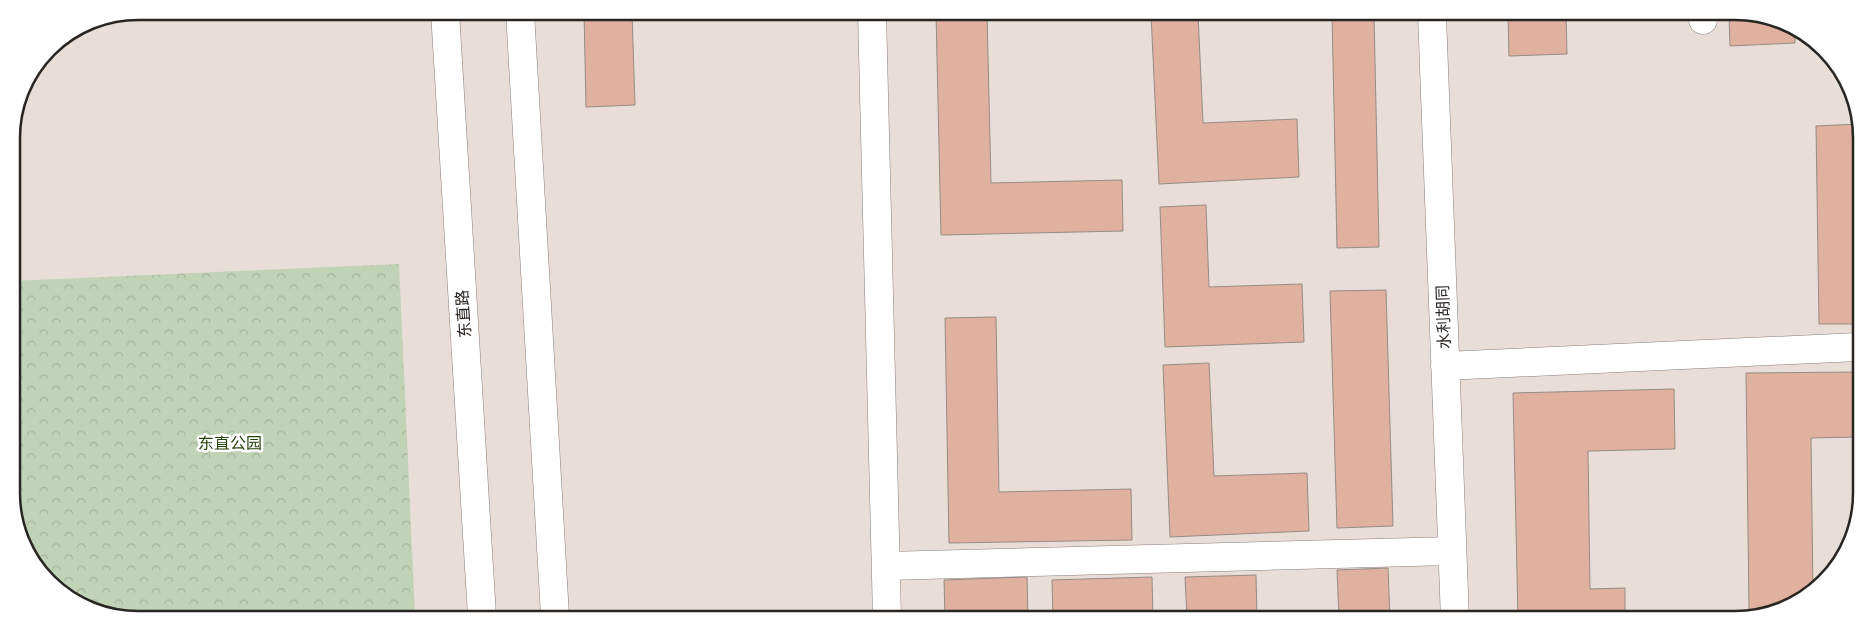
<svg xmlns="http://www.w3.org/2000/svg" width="1873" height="631" viewBox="0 0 1873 631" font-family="Cabin,'Noto Sans SC',sans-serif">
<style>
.park{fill:url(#park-crowns)}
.building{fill:#dfb19e;stroke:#968b86}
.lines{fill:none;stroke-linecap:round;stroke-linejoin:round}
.minor-casing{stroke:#897e79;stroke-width:29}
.highway-casing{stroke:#897e79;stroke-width:29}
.minor{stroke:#fff;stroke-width:28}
.highway{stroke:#fff;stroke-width:28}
.labels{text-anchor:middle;stroke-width:5;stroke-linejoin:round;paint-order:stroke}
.street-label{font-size:16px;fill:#292523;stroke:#fff}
.park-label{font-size:16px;fill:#24440d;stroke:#fff}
.rim{fill:none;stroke:#292523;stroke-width:2.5}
</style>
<defs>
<pattern id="park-crowns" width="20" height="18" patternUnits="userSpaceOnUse" patternTransform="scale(1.25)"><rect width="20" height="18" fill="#c0d3b6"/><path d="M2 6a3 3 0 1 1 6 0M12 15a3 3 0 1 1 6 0" fill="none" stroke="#a5b59c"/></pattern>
</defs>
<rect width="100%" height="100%" fill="#e9ddd7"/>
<!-- park -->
<path class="park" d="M 399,264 L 415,616 L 105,615 L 43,577 L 14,517 L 12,281 Z"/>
<!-- building -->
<path class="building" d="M 584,12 L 632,13 L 635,105 L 586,107 Z
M 936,13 L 987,14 L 991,183 L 1122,180 L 1123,231 L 941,235 Z
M 1151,14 L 1198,14 L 1203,123 L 1297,119 L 1299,177 L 1159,184 Z
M 1332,14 L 1374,15 L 1379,247 L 1337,248 Z
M 1508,15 L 1566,15 L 1567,54 L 1509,56 Z
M 1729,16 L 1768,16 L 1795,32 L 1795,43 L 1730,46 Z
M 1859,124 L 1858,324 L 1819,324 L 1816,126 Z
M 1206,205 L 1209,287 L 1302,284 L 1304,342 L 1165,347 L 1160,207 Z
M 1386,290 L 1393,526 L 1337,528 L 1330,291 Z
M 996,317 L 999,492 L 1131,489 L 1132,540 L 949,543 L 945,318 Z
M 1209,363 L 1214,476 L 1307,473 L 1309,531 L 1170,537 L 1163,365 Z
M 1858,372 L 1858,437 L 1811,438 L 1813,593 L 1769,610 L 1749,610 L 1746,373 Z
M 1674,389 L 1675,449 L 1588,451 L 1590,589 L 1625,588 L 1625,619 L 1518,619 L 1513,393 Z
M 1388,568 L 1390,619 L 1339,618 L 1337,570 Z
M 1256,575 L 1257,618 L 1187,618 L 1185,577 Z
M 1027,577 L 1028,618 L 945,617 L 944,580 Z
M 1152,577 L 1153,618 L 1053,618 L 1052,580 Z"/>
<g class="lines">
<defs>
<path id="minor" d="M 872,13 L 887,617
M 1432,15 L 1455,619
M 1703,15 L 1703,20
M 1445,366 L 1858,347
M 886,566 L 1452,551"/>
<path id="highway" d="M 445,12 L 482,616
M 520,12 L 555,616"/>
</defs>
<!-- minor casing -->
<use href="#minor" class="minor-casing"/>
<!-- highway casing -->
<use href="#highway" class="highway-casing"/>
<!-- minor -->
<use href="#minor" class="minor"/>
<!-- highway -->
<use href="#highway" class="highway"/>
</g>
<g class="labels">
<!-- street labels -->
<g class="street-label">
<text transform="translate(463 314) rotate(-94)" y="6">东直路</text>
<text transform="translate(1443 317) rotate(-92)" y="6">水利胡同</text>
</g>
<!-- park labels -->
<g class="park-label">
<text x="230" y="449">东直公园</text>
</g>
</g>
<!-- crop -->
<path d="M0 0H1873V631H0ZM138 20H1735A118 118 0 0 1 1853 138V493A118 118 0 0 1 1735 611H138A118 118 0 0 1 20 493V138A118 118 0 0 1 138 20Z" fill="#fff" fill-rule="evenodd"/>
<path class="rim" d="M138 20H1735A118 118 0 0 1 1853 138V493A118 118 0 0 1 1735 611H138A118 118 0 0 1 20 493V138A118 118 0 0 1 138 20Z"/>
</svg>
